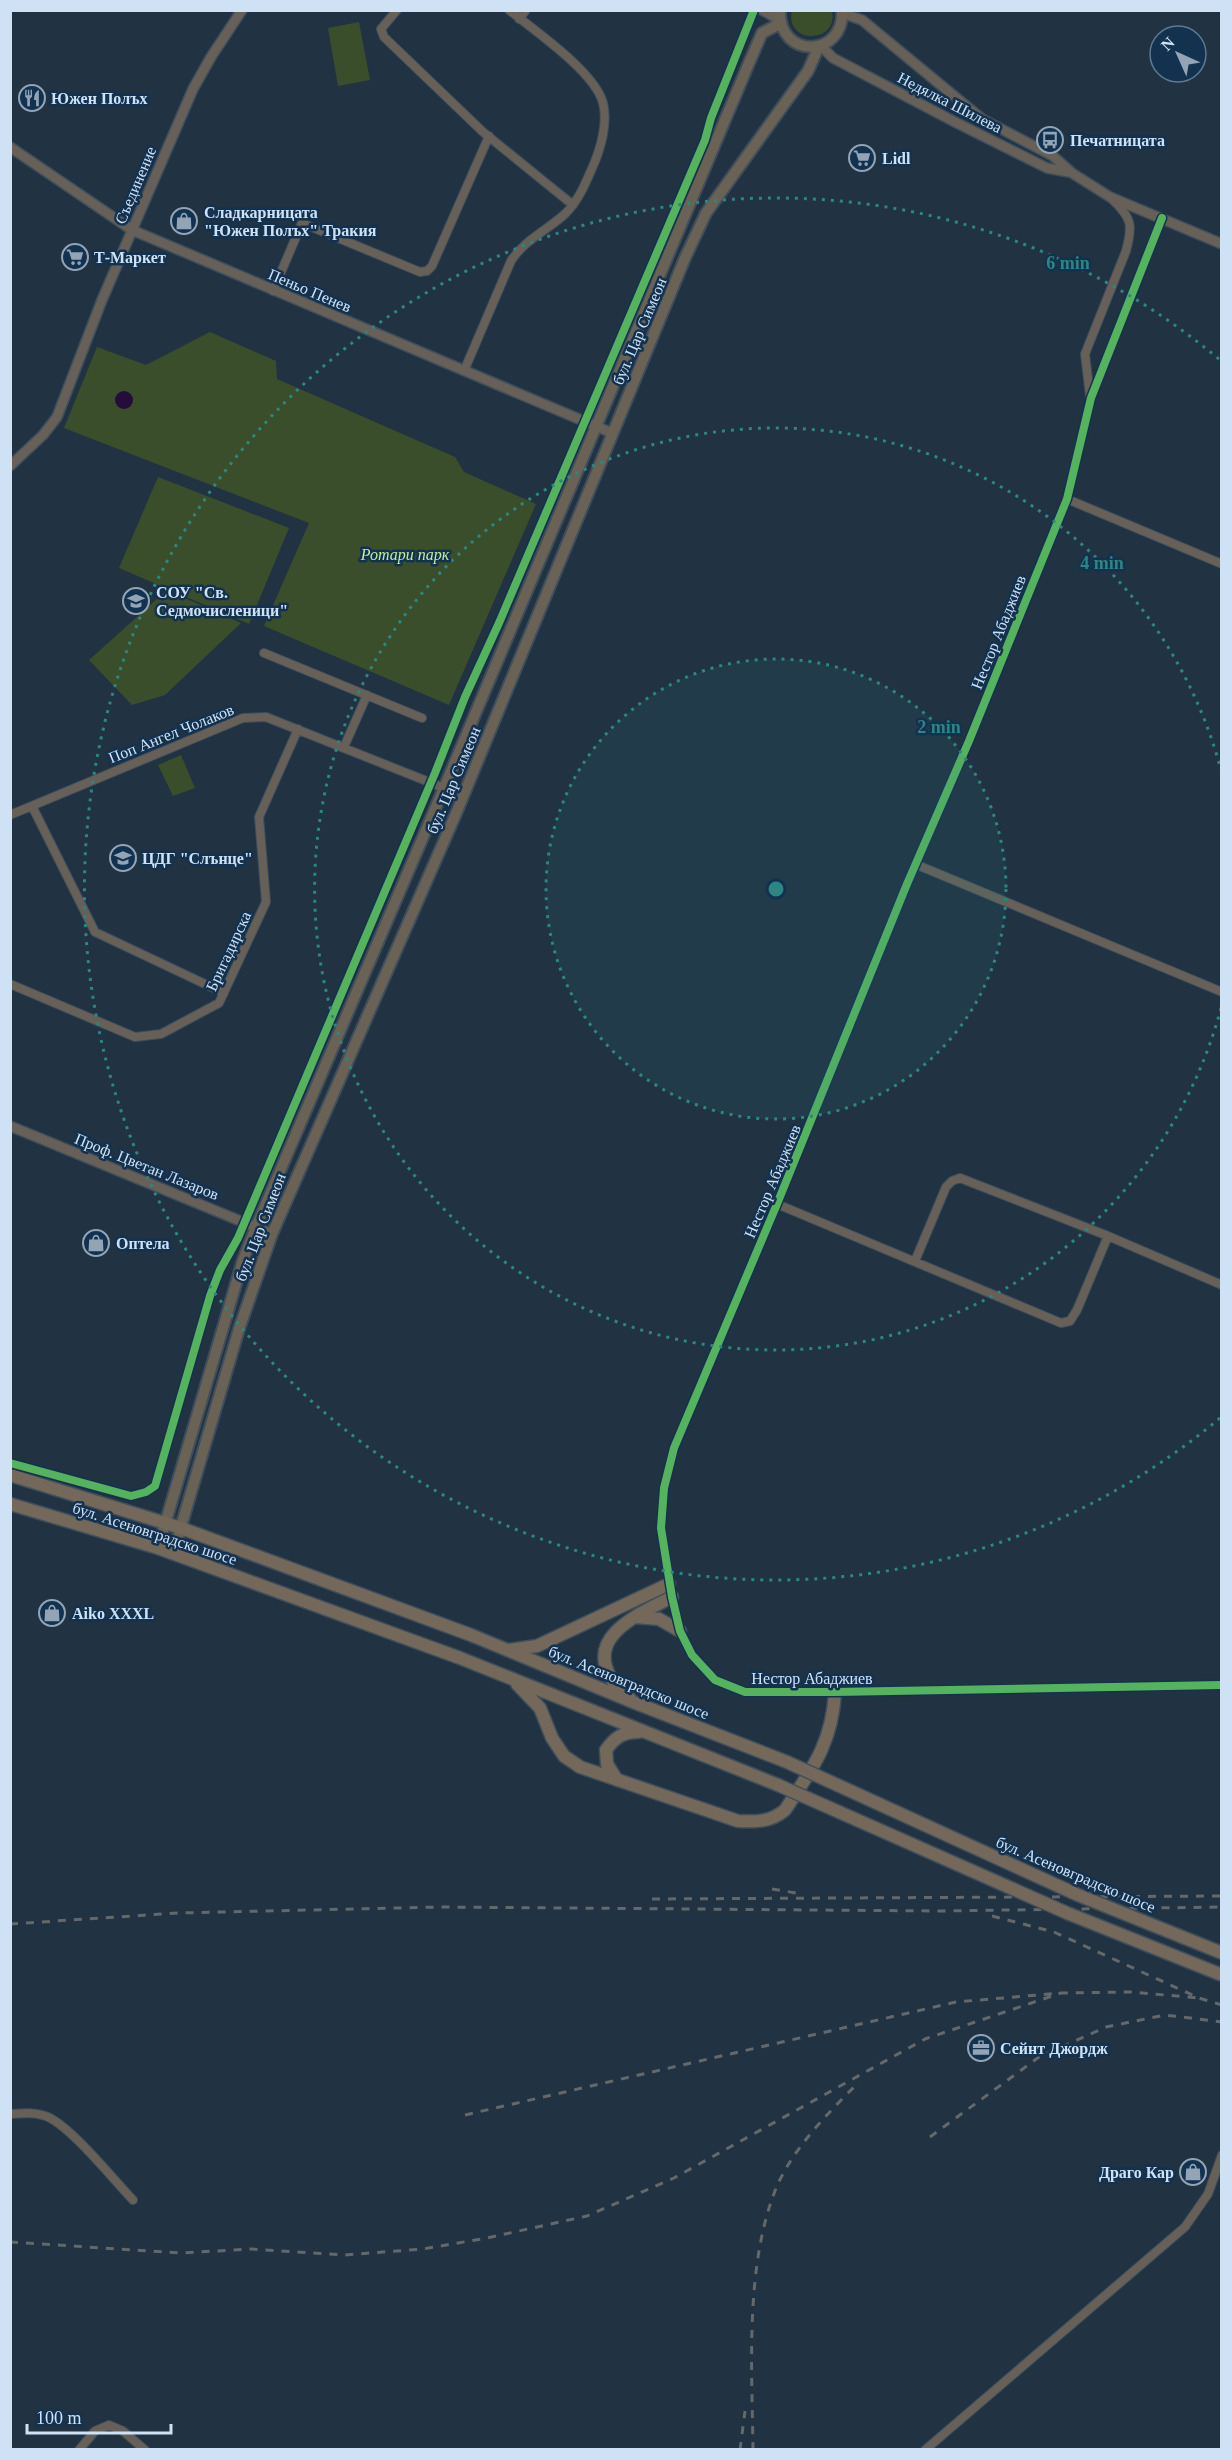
<svg xmlns="http://www.w3.org/2000/svg" width="1232" height="2460" viewBox="0 0 1232 2460" font-family="'Times New Roman',serif">
<style>
.green{fill:#3b4e2c}
.water{fill:#260c3a}
.lines{fill:none;stroke-linecap:round;stroke-linejoin:round}
.minor-casing{stroke:#3f4e5c;stroke-width:10}
.tertiary-casing{stroke:#3f4e5c;stroke-width:12}
.secondary-casing{stroke:#3f4e5c;stroke-width:14}
.primary-casing{stroke:#3f4e5c;stroke-width:15}
.minor{stroke:#666058;stroke-width:8}
.tertiary{stroke:#666058;stroke-width:9}
.secondary{stroke:#6b6256;stroke-width:10}
.primary{stroke:#736859;stroke-width:12}
.rail{stroke:#64686b;stroke-width:3;stroke-dasharray:8 8;stroke-linecap:butt}
.primary-bridge-casing{stroke:#3f4e5c;stroke-width:15;stroke-linecap:butt}
.primary-bridge{stroke:#736859;stroke-width:12}
.cycleway-casing{stroke:#133250;stroke-width:11}
.cycleway{stroke:#56b35d;stroke-width:8}
.ring{fill:none;stroke:#2c8682;stroke-width:3;stroke-dasharray:3 6}
.labels{text-anchor:middle;stroke-width:5;stroke-linejoin:round;paint-order:stroke}
.poi-label{font-size:16px;font-weight:bold;fill:#cfe1f4;stroke:#133250;text-anchor:start}
.street-label{font-size:16px;fill:#cfe1f4;stroke:#133250}
.park-label{font-size:16px;font-style:italic;fill:#c4ee96;stroke:#133250}
.centre{fill:#2c8682;stroke:#133250;stroke-width:3}
.ring-label{font-size:18px;text-anchor:middle;font-weight:bold;fill:#2c8682;stroke:#133250;stroke-width:5;stroke-linejoin:round;paint-order:stroke}
</style>
<rect width="100%" height="100%" fill="#213242"/>
<!-- green -->
<path class="green" d="M 792,10 L 832,11 C 839,44 784,45 792,10 Z
M 359,22 L 370,80 L 338,86 L 328,28 Z
M 210,332 L 276,361 L 277,379 L 455,457 L 464,472 L 536,504 L 449,705 L 264,626 L 309,523 L 64,428 L 97,347 L 146,365 Z
M 158,477 L 289,528 L 249,624 L 119,568 Z
M 167,590 L 241,623 L 165,695 L 132,705 L 89,660 Z
M 181,755 L 195,788 L 173,796 L 158,765 Z"/>
<!-- water -->
<path class="water" d="M115 400a9 9 0 1 1 18 0a9 9 0 1 1-18 0Z"/>
<g class="lines">
<defs>
<path id="minor" d="M 397,10 L 381,29 L 384,37 L 483,132 L 573,205
M 519,19 L 526,10
M 1162,218 L 1091,398 L 1067,499 L 969,741 L 907,884 L 777,1204 L 674,1448 L 664,1488 L 661,1528 L 672,1597 L 680,1631 L 692,1655 L 715,1680 L 745,1692 L 835,1692 L 1222,1685
M 273,291 L 302,223 L 420,272 L 427,271 L 432,266 L 489,136
M 464,371 L 511,261 C 524,240 548,230 566,213 C 579,200 586,182 593,166 C 601,148 608,122 603,103 C 595,72 535,31 509,10
M 1090,396 L 1085,354 L 1126,251 C 1133,225 1132,218 1112,199
M 1067,499 L 1222,564
M 264,653 L 422,718
M 344,747 L 367,695
M 32,806 L 95,932 L 224,993
M 10,815 L 243,718 L 266,717 L 444,788
M 915,864 L 1222,992
M 10,984 L 135,1037 L 161,1034 L 219,1003 L 266,902 L 259,817 L 298,729
M 777,1204 L 1061,1323 L 1070,1321 L 1077,1310 L 1108,1236
M 915,1261 L 946,1187 L 952,1181 L 960,1178 L 1108,1236 L 1222,1285
M 10,2114 C 23,2113 36,2112 48,2117 C 72,2128 113,2179 133,2200
M 79,2450 L 95,2431 L 109,2425 L 123,2431 L 145,2450
M 925,2450 L 1185,2227 L 1208,2194 L 1222,2155"/>
<path id="tertiary" d="M 762,10 L 780,20
M 842,13 L 862,20 L 982,119 L 1053,156 L 1072,173 L 1110,197 L 1222,244
M 821,46 L 833,58 L 953,121 L 1047,168 L 1069,172
M 10,147 L 132,230 L 612,433
M 10,466 L 43,435 L 57,417 L 102,300 L 193,89 L 211,57 L 242,10
M 10,1126 L 272,1234"/>
<path id="secondary" d="M 780,10 C 778,60 845,58 842,10
M 158,1548 L 243,1260 L 256,1227 L 444,788 L 749,63 L 762,33 L 781,23
M 173,1554 L 239,1329 L 272,1234 L 455,816 L 685,258 L 706,213 L 808,71 L 819,46"/>
<path id="primary" d="M 10,1475 L 181,1528 L 471,1635 L 633,1702 L 787,1762
M 10,1504 L 158,1548 L 460,1658 L 778,1785
M 635,1617 L 659,1619 L 680,1631
M 508,1650 L 537,1646 L 669,1584
M 517,1684 L 540,1708 L 552,1738 L 564,1756 L 580,1767 L 738,1821 C 756,1822 771,1822 785,1810 C 812,1769 832,1744 835,1692
M 630,1699 C 624,1692 615,1686 611,1678 C 585,1635 642,1613 672,1597
M 617,1780 L 607,1764 L 606,1750 C 615,1737 623,1732 639,1732"/>
</defs>
<!-- minor casing -->
<use href="#minor" class="minor-casing"/>
<!-- tertiary casing -->
<use href="#tertiary" class="tertiary-casing"/>
<!-- secondary casing -->
<use href="#secondary" class="secondary-casing"/>
<!-- primary casing -->
<use href="#primary" class="primary-casing"/>
<!-- minor -->
<use href="#minor" class="minor"/>
<!-- tertiary -->
<use href="#tertiary" class="tertiary"/>
<!-- secondary -->
<use href="#secondary" class="secondary"/>
<!-- primary -->
<use href="#primary" class="primary"/>
<!-- rail -->
<path class="rail" d="M 772,1889 L 796,1893
M 652,1899 L 1222,1896
M 992,1916 L 1054,1932 L 1199,1998 L 1222,2005
M 10,1924 L 178,1913 L 442,1907 L 939,1911 L 1222,1907
M 465,2115 L 956,2002 L 1061,1993 L 1131,1992 L 1199,1998
M 930,2137 L 1039,2057 L 1106,2027 L 1165,2015 L 1222,2022
M 10,2242 L 181,2253 L 251,2249 L 344,2255 L 423,2249 L 487,2238 L 587,2216 L 674,2178 L 925,2039 L 1061,1993
M 740,2450 L 745,2411
M 753,2450 C 752,2368 745,2268 775,2191 C 791,2150 828,2113 859,2082"/>
<defs>
<path id="primary-bridge" d="M 787,1762 L 1078,1895 L 1222,1953
M 778,1785 L 1067,1913 L 1222,1975"/>
</defs>
<!-- primary-bridge casing -->
<use href="#primary-bridge" class="primary-bridge-casing"/>
<!-- primary-bridge -->
<use href="#primary-bridge" class="primary-bridge"/>
<defs>
<path id="cycleway" d="M 1162,218 L 1091,398 L 1067,499 L 969,741 L 907,884 L 777,1204 L 674,1448 L 664,1488 L 661,1528 L 672,1597 L 680,1631 L 692,1655 L 715,1680 L 745,1692 L 835,1692 L 1222,1685
M 10,1463 L 131,1496 L 146,1492 L 155,1486 L 210,1296 L 220,1270 L 238,1238 L 435,773 L 465,697 L 499,623 L 705,140 L 711,118 L 754,10"/>
</defs>
<!-- cycleway casing -->
<use href="#cycleway" class="cycleway-casing"/>
<!-- cycleway -->
<use href="#cycleway" class="cycleway"/>
</g>
<!-- distance rings -->
<circle cx="776" cy="889" r="230" fill="#2c8682" fill-opacity=".12"/>
<g class="ring">
<circle cx="776" cy="889" r="230"/>
<path d="M1221 1008A461 461 0 1 1 1221 770"/>
<path d="M1220 1418A691 691 0 1 1 1220 360"/>
</g>
<!-- icons -->
<defs>
<symbol id="restaurant-ring" viewBox="-11 -11 22 22"><circle r="9.5" fill="#133250" stroke="#92a4b6" stroke-width="1.5"/><path d="M-5-6h1v4h1v-4h1v4h1v-4h1v5L-1.5 .5V6h-2V.5L-5-1ZM5-6V6H3V1.5H1.5Q1.5-4 5-6Z" fill="#92a4b6"/></symbol>
<symbol id="bus-ring" viewBox="-11 -11 22 22"><circle r="9.5" fill="#133250" stroke="#92a4b6" stroke-width="1.5"/><path d="M-5-6H5V4H4V6H2V4H-2V6H-4V4H-5ZM-3.5-4V0h7V-4ZM-3.5 1.2v1.5H-2V1.2ZM2 1.2v1.5H3.5V1.2Z" fill="#92a4b6"/></symbol>
<symbol id="supermarket-ring" viewBox="-11 -11 22 22"><circle r="9.5" fill="#133250" stroke="#92a4b6" stroke-width="1.5"/><path d="M-6-5.5h2.5l.6 2H6L4.5 2H-2.5L-4.4-4H-6ZM-1.5 3.2a1.3 1.3 0 1 0 .1 0ZM3 3.2a1.3 1.3 0 1 0 .1 0Z" fill="#92a4b6"/></symbol>
<symbol id="shop-ring" viewBox="-11 -11 22 22"><circle r="9.5" fill="#133250" stroke="#92a4b6" stroke-width="1.5"/><path d="M-5-2.5h2.3a2.7 3.5 0 0 1 5.4 0H5L5.5 6h-11ZM-1.5-2.5h3a1.5 2.3 0 0 0-3 0Z" fill="#92a4b6"/></symbol>
<symbol id="school-ring" viewBox="-11 -11 22 22"><circle r="9.5" fill="#133250" stroke="#92a4b6" stroke-width="1.5"/><path d="M0-5L7-2L0 1L-7-2ZM-4 1L0 2.5L4 1V4Q0 6-4 4Z" fill="#92a4b6"/></symbol>
<symbol id="office-ring" viewBox="-11 -11 22 22"><circle r="9.5" fill="#133250" stroke="#92a4b6" stroke-width="1.5"/><path d="M-6-3h4V-5.5h4V-3h4V5H-6ZM-1-4.5V-3h2v-1.5ZM-6 0V1H6V0Z" fill="#92a4b6"/></symbol>
</defs>
<g fill-rule="evenodd">
<use href="#restaurant-ring" x="17" y="83" width="30" height="30"/>
<use href="#bus-ring" x="1035" y="125" width="30" height="30"/>
<use href="#supermarket-ring" x="847" y="143" width="30" height="30"/>
<use href="#shop-ring" x="169" y="206" width="30" height="30"/>
<use href="#supermarket-ring" x="60" y="242" width="30" height="30"/>
<use href="#school-ring" x="121" y="586" width="30" height="30"/>
<use href="#school-ring" x="108" y="843" width="30" height="30"/>
<use href="#shop-ring" x="81" y="1228" width="30" height="30"/>
<use href="#shop-ring" x="37" y="1598" width="30" height="30"/>
<use href="#office-ring" x="966" y="2033" width="30" height="30"/>
<use href="#shop-ring" x="1178" y="2157" width="30" height="30"/>
</g>
<g class="labels">
<!-- poi labels -->
<g class="poi-label">
<text x="51" y="104">Южен Полъх</text>
<text x="1070" y="146">Печатницата</text>
<text x="882" y="164">Lidl</text>
<text x="204" y="218">Сладкарницата<tspan x="204" dy="18">"Южен Полъх" Тракия</tspan></text>
<text x="94" y="263">Т-Маркет</text>
<text x="156" y="598">СОУ "Св.<tspan x="156" dy="18">Седмочисленици"</tspan></text>
<text x="142" y="864">ЦДГ "Слънце"</text>
<text x="116" y="1249">Оптела</text>
<text x="72" y="1619">Aiko XXXL</text>
<text x="1000" y="2054">Сейнт Джордж</text>
<text x="1174" y="2178" text-anchor="end">Драго Кар</text>
</g>
<!-- street labels -->
<g class="street-label">
<text transform="translate(950 102) rotate(27)" y="6">Недялка Шилева</text>
<text transform="translate(135 185) rotate(-67)" y="6">Съединение</text>
<text transform="translate(310 290) rotate(23)" y="6">Пеньо Пенев</text>
<text transform="translate(639 331) rotate(-67)" y="6">бул. Цар Симеон</text>
<text transform="translate(998 632) rotate(-68)" y="6">Нестор Абаджиев</text>
<text transform="translate(171 733) rotate(-22)" y="6">Поп Ангел Чолаков</text>
<text transform="translate(453 780) rotate(-67)" y="6">бул. Цар Симеон</text>
<text transform="translate(228 951) rotate(-65)" y="6">Бригадирска</text>
<text transform="translate(147 1166) rotate(22)" y="6">Проф. Цветан Лазаров</text>
<text transform="translate(772 1181) rotate(-67)" y="6">Нестор Абаджиев</text>
<text transform="translate(260 1227) rotate(-69)" y="6">бул. Цар Симеон</text>
<text transform="translate(155 1533) rotate(18)" y="6">бул. Асеновградско шосе</text>
<text x="812" y="1684">Нестор Абаджиев</text>
<text transform="translate(629 1682) rotate(22)" y="6">бул. Асеновградско шосе</text>
<text transform="translate(1076 1874) rotate(23)" y="6">бул. Асеновградско шосе</text>
</g>
<!-- park labels -->
<g class="park-label">
<text x="405" y="560">Ротари парк</text>
</g>
</g>
<circle cx="776" cy="889" r="9" class="centre"/>
<g class="ring-label">
<text x="1068" y="269">6 min</text>
<text x="1102" y="569">4 min</text>
<text x="939" y="733">2 min</text>
</g>
<!-- border -->
<rect width="1232" height="2460" fill="none" stroke="#cfe1f4" stroke-width="24"/>
<!-- north arrow -->
<g transform="translate(1178 54) rotate(315)"><circle r="28" fill="#133250" stroke="#5e7892" stroke-width="1.5"/>
<path d="M0-4.5L10 22L0 15L-10 22Z" fill="#92a4b6"/>
<text y="-9" font-size="16" font-weight="bold" text-anchor="middle" fill="#cfe1f4">N</text>
</g>
<!-- scale -->
<path d="M27 2424v9h144v-9" fill="none" stroke="#cfe1f4" stroke-width="3"/>
<text x="36" y="2424" font-size="18" fill="#cfe1f4" stroke="#133250" stroke-width="4.5" paint-order="stroke">100 m</text>
</svg>
